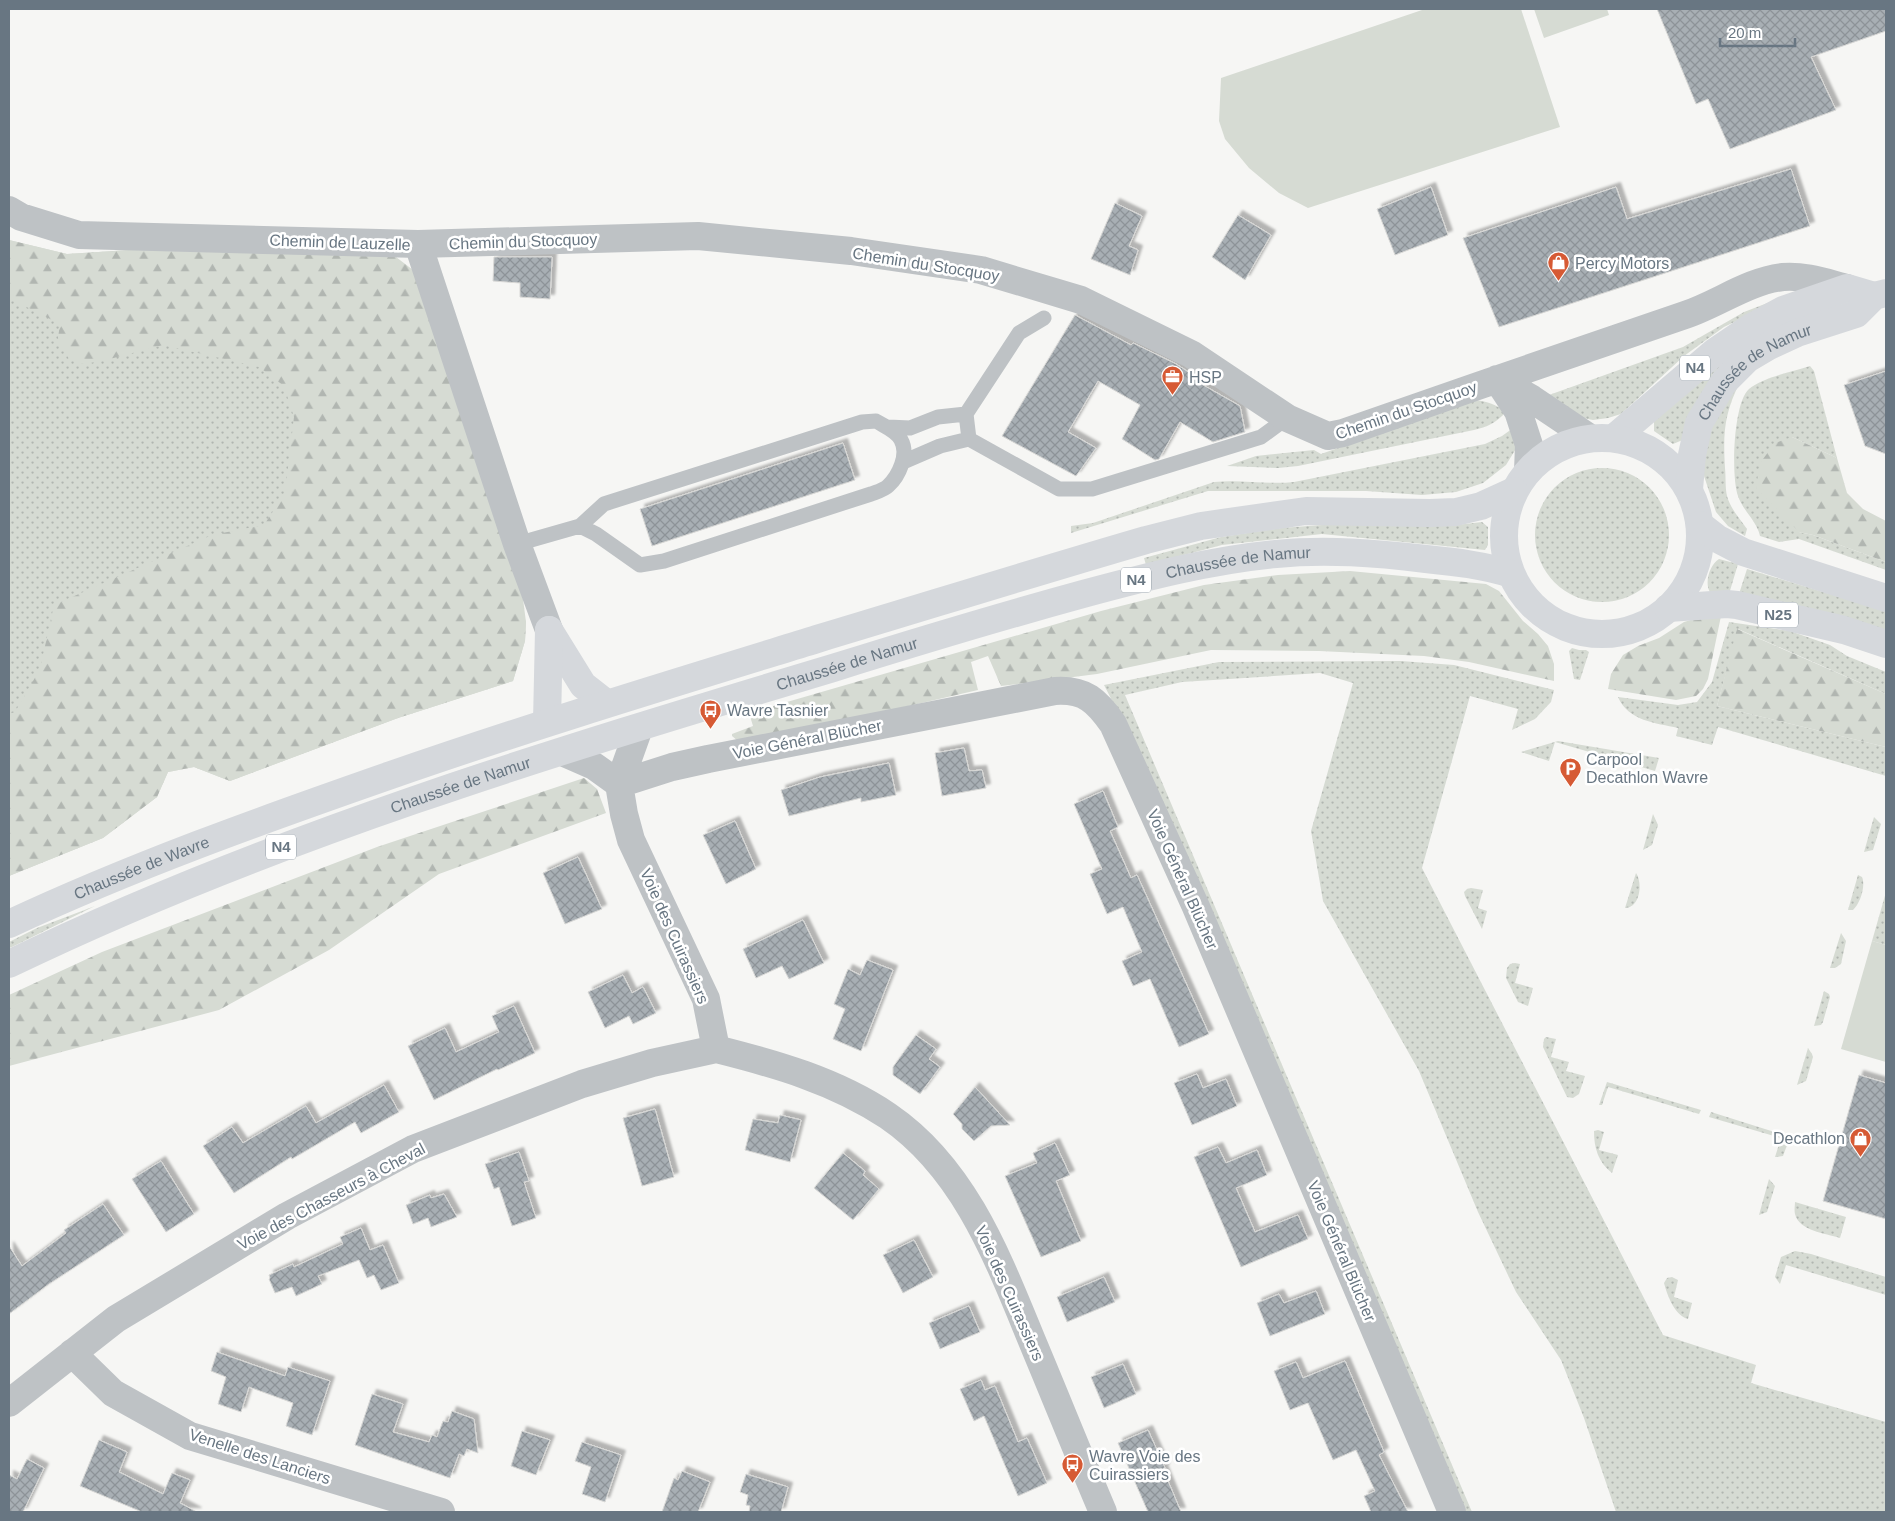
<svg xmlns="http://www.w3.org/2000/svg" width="1895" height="1521" viewBox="0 0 1895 1521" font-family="Helvetica,sans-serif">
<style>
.grass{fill:url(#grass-dots)}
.forest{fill:url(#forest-firs)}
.garden{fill:#d6dbd3}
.building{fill:url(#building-cross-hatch);stroke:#d8d8d6;filter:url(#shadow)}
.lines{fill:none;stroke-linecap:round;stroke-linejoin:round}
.service{stroke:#bec2c5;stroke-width:15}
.minor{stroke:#bec2c5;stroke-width:28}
.tertiary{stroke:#bec2c5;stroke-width:28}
.primary{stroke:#d5d8dc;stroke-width:28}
.trunk{stroke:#d5d8dc;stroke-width:28}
.labels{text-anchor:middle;stroke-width:5;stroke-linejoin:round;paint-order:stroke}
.shield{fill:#fff;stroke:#959fa8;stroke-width:1}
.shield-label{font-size:15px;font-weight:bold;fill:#687682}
.street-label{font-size:16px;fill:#687682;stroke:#fff}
.poi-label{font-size:16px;fill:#687682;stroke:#fff;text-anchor:start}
</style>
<defs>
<pattern id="grass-dots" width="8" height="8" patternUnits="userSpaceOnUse" patternTransform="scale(1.25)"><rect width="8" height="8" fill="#d6dbd3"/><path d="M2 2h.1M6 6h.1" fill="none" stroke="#b1b6b1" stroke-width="1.8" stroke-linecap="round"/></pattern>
<pattern id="forest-firs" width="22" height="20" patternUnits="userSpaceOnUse" patternTransform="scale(1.25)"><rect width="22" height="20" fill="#d6dbd3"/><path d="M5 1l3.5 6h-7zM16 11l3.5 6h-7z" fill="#b1b6b1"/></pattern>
<pattern id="building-cross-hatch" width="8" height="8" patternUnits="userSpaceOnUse" patternTransform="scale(1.25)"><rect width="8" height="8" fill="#a8afb4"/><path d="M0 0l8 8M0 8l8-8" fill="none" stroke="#8d9398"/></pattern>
<filter id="shadow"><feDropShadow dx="4.5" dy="-4.5" stdDeviation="1" flood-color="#0004"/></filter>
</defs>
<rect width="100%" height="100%" fill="#f6f6f4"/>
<!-- grass -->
<path class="grass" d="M 9,240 L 67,254 L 161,248 L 396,257 L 526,622 L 525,641 L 513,681 L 398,718 L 230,781 L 194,767 L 168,772 L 157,797 L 103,838 L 9,876 Z
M 1770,302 L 1772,304 L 1724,327 L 1684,356 L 1621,414 L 1608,418 L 1593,420 L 1577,417 L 1549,395 L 1683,347 L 1744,312 Z
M 1756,335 L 1685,439 L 1673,444 L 1654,431 L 1654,421 Z
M 1810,366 L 1814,371 L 1837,458 L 1792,437 L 1799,532 L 1813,535 L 1886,562 L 1886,570 L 1799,539 L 1779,542 L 1760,536 C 1757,521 1743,511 1738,496 C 1731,477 1733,403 1749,389 C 1763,377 1792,372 1810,366 Z
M 1740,382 C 1724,414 1723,433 1725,468 C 1726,477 1725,487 1727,496 C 1730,508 1740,519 1747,529 L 1745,536 L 1728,526 L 1716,512 L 1704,476 L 1703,455 L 1714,418 Z
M 1474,400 C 1487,401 1495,404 1506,412 C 1496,423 1487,427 1474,430 L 1298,466 L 1278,468 L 1227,466 L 1256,456 L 1314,450 L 1321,454 Z
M 1516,426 L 1517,447 L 1506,465 L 1483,483 L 1456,492 L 1422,495 L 1366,491 L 1208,491 L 1071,533 L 1071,526 L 1093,523 L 1214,482 C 1241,479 1267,485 1294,482 L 1485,444 L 1502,436 Z
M1535 535a67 67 0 1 1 134 0a67 67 0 1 1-134 0Z
M 1482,522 L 1488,527 L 1488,545 L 1485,550 L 1322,534 L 1222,545 L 1146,565 L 1144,558 L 1221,537 L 1281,528 L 1322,525 L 1456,525 Z
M 1719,559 L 1738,564 L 1729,594 L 1710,592 C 1704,583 1710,564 1719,559 Z
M 1747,569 L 1886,611 L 1886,630 L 1739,594 Z
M 1729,622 L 1790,631 L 1830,645 L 1847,656 L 1886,672 L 1886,694 L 1738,629 L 1717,706 L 1886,747 L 1886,776 L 1718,727 L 1712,745 L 1676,736 L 1678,728 C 1656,723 1628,721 1618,697 L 1678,705 L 1697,702 L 1712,682 Z
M 1572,648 L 1579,650 L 1586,650 L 1589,652 L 1580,680 L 1574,679 L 1569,651 Z
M 1401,661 L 1454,665 L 1554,690 L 1551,702 L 1535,719 L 1512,730 L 1518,709 L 1470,696 L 1422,868 L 1663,1335 L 1756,1365 L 1751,1383 L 1886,1422 L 1886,1512 L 1616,1512 L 1584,1418 L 1561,1360 L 1516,1292 L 1478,1212 L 1419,1071 L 1323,901 L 1311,831 L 1353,683 L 1320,673 L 1182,682 L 1125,695 L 1472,1512 L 1462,1512 L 1120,716 L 1104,685 L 1219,662 Z
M 1558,741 L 1659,758 L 1655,771 L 1555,742 L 1549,761 L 1521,752 Z
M 1653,814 L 1658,825 L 1652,845 L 1643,850 Z
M 1874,817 L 1881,824 L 1873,850 L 1864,852 Z
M 1636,873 C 1643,883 1640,908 1625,908 Z
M 1858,875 L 1862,877 C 1866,886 1860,904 1853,910 L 1848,910 Z
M 1471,888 L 1483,890 L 1478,908 L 1487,911 L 1482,929 L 1465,896 L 1464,892 L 1467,889 Z
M 1886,892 L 1886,945 L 1872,941 Z
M 95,906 L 12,947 L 9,948 L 9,942 L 37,928 Z
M 1841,933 L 1846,941 L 1841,964 L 1835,968 L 1830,968 Z
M 1515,963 L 1520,964 L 1515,983 L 1533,988 L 1528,1006 L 1518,1002 L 1506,978 L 1507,968 L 1510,964 Z
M 1824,991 L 1829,994 L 1830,997 L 1823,1022 L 1821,1025 L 1814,1026 Z
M 1546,1037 L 1556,1039 L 1551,1057 L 1569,1062 L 1566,1071 L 1585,1076 L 1579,1094 L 1573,1098 L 1567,1097 L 1543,1047 L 1544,1039 Z
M 1808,1048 L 1812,1054 L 1813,1057 L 1806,1081 L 1797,1085 Z
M 1607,1082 L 1701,1110 L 1699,1114 L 1608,1087 L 1602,1105 L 1599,1105 Z
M 1711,1112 L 1790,1137 L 1783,1156 L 1775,1157 L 1781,1138 L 1709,1117 Z
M 1598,1130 L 1604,1132 L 1599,1150 L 1618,1155 L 1612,1173 C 1598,1162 1594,1148 1594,1131 Z
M 1769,1179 L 1775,1186 L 1767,1212 L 1759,1215 Z
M 1795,1202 L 1846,1217 L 1840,1238 C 1825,1233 1799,1231 1795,1214 C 1794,1210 1795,1205 1795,1202 Z
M 1795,1251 L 1811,1254 L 1886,1277 L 1886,1295 L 1786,1265 L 1780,1284 L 1775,1277 L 1781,1257 Z
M 1672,1277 L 1678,1280 L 1674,1297 L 1692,1303 L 1688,1319 C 1675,1316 1667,1295 1664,1283 L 1667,1278 Z"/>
<!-- forest -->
<path class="forest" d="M 9,240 L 67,254 L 161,248 L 396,257 L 413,270 L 523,599 L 526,622 L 525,641 L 513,681 L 398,718 L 230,781 L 194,767 L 168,772 L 157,797 L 103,838 L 9,876 L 9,714 L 15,712 L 40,669 L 54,605 L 212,535 L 264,525 L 285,493 L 294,417 L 284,386 L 259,367 L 163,345 L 102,361 L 83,364 L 69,359 L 58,338 L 60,324 L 9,298 Z
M 1792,437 L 1837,458 L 1847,493 L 1863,509 L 1886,521 L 1886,562 L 1813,535 L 1799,532 L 1756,488 L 1760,463 L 1775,443 Z
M 1350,571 L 1486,584 L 1499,591 L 1523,621 L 1538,634 L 1548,646 L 1554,664 L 1554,681 L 1469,662 L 1424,656 L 1319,651 L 1211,650 L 1097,674 L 1001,686 L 988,656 L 971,662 L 978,690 L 748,743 L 738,741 L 732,736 L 732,734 L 753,726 L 749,713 L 1101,611 L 1204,585 L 1278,575 Z
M 1704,616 L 1721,616 L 1708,679 L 1703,689 L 1696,696 L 1676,700 L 1608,689 L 1611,674 L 1623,655 L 1638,646 L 1659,638 L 1684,622 Z
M 1737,629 L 1886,694 L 1886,747 L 1717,706 Z
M 584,778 L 597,789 L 606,813 L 439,874 L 329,950 L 219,1010 L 9,1066 L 9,995 L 102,952 L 377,847 Z"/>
<!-- garden -->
<path class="garden" d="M 1425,9 L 1521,9 L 1560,127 L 1308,208 L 1279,193 L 1249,168 L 1225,139 L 1219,121 L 1221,78 Z
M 1534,9 L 1607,9 L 1609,15 L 1544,38 Z
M 1872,941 L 1886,945 L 1886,1062 L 1841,1049 Z"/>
<!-- building -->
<path class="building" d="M 1657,9 L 1886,9 L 1886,31 L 1811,57 L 1836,110 L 1730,149 L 1708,99 L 1696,104 Z
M 1791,169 L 1810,226 L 1499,327 L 1463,238 L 1616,187 L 1627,219 Z
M 1431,187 L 1448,235 L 1395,255 L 1377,209 Z
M 1115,203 L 1142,216 L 1129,246 L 1138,250 L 1130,275 L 1091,259 Z
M 1238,215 L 1271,235 L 1245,280 L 1212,257 Z
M 494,257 L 552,257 L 550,299 L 520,297 L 520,283 L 493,281 Z
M 1075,315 L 1131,345 L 1133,343 L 1176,364 L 1204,382 L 1203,385 L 1240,406 L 1245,432 L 1213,442 L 1180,422 L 1159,459 L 1155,460 L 1122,439 L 1140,405 L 1098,381 L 1068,432 L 1096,448 L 1076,476 L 1002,436 Z
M 1886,371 L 1886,454 L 1865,446 L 1844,385 Z
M 843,443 L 855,480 L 652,546 L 640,509 Z
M 964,748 L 969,771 L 982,770 L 986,788 L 942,796 L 935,753 Z
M 889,763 L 896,795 L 861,802 L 861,798 L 789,816 L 781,790 L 820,777 Z
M 1103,791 L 1118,827 L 1110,831 L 1131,878 L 1137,875 L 1209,1034 L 1179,1047 L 1150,979 L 1133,986 L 1122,961 L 1142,952 L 1123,907 L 1107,914 L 1090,874 L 1102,869 L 1074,804 Z
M 735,821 L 756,869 L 726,884 L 703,835 Z
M 578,857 L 602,909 L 565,924 L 543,873 Z
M 803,920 L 824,963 L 789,979 L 782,966 L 756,978 L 743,949 Z
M 867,960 L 893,970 L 861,1051 L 833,1039 L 845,1009 L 834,1004 L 848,969 L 860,975 Z
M 623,975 L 632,993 L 643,987 L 656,1013 L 633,1024 L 629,1016 L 605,1028 L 588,992 Z
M 514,1006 L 535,1053 L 498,1070 L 497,1069 L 434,1100 L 408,1046 L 445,1028 L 456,1052 L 499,1032 L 492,1016 Z
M 916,1035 L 936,1049 L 929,1059 L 940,1067 L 920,1094 L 893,1075 L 893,1067 Z
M 1197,1074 L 1203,1088 L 1226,1079 L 1237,1106 L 1192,1125 L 1174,1083 Z
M 1859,1075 L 1886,1083 L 1886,1219 L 1823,1201 Z
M 384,1085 L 399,1112 L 361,1133 L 355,1122 L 292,1159 L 291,1157 L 234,1193 L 203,1146 L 232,1127 L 243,1143 L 306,1106 L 316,1123 Z
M 975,1087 L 1010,1125 L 991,1126 L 974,1141 L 962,1129 L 962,1124 L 953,1114 Z
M 655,1109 L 674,1177 L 642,1186 L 623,1118 Z
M 780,1115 L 801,1120 L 790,1162 L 745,1150 L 753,1119 L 778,1123 Z
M 1055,1143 L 1070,1175 L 1056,1181 L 1081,1241 L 1041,1257 L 1005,1176 L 1037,1163 L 1033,1153 Z
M 1218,1147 L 1226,1163 L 1257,1150 L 1267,1175 L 1236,1188 L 1255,1232 L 1298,1215 L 1308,1239 L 1241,1267 L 1194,1157 Z
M 519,1152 L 529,1181 L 524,1182 L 536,1218 L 512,1226 L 499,1187 L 494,1189 L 485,1164 Z
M 843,1153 L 865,1171 L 863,1175 L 879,1189 L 853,1220 L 814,1188 Z
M 161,1161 L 194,1214 L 166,1232 L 132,1179 Z
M 444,1194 L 457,1217 L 431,1227 L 428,1218 L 413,1224 L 406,1205 L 430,1195 L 431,1198 Z
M 103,1204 L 124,1235 L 49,1284 L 9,1314 L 9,1246 L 22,1266 L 66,1233 L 64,1230 Z
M 361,1228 L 370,1250 L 383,1245 L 399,1283 L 381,1290 L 374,1275 L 367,1278 L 359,1260 L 318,1276 L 322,1284 L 296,1296 L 292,1287 L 275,1293 L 269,1279 L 270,1278 L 269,1275 L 293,1264 L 294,1267 L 343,1244 L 340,1237 Z
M 914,1240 L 933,1277 L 903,1293 L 883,1255 Z
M 1104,1277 L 1115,1302 L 1067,1322 L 1057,1297 Z
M 1316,1291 L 1325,1314 L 1270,1336 L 1257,1303 L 1279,1294 L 1284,1303 Z
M 969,1306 L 980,1332 L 940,1349 L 929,1323 Z
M 217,1352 L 285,1376 L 288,1367 L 330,1381 L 312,1435 L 286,1426 L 293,1403 L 249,1387 L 241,1412 L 218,1404 L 226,1377 L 211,1371 Z
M 1345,1361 L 1384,1452 L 1379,1455 L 1408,1512 L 1371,1512 L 1364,1496 L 1375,1491 L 1356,1450 L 1333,1460 L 1308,1403 L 1290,1410 L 1274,1371 L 1296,1362 L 1303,1378 Z
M 1123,1364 L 1136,1394 L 1104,1408 L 1091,1377 Z
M 981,1380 L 985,1390 L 995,1386 L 1018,1442 L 1027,1438 L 1047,1483 L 1018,1496 L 984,1416 L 974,1421 L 960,1389 Z
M 372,1394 L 403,1404 L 393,1432 L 429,1442 L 432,1435 L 437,1437 L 443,1421 L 448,1422 L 452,1411 L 474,1419 L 478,1453 L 467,1449 L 464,1456 L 459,1454 L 450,1478 L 355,1445 Z
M 1148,1430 L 1165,1468 L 1163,1469 L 1181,1512 L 1148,1512 L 1118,1443 Z
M 522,1431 L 550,1440 L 536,1475 L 511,1466 Z
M 99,1440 L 127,1452 L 119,1472 L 163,1494 L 172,1473 L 190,1480 L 180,1503 L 197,1512 L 142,1512 L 80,1486 Z
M 582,1442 L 621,1455 L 605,1502 L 582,1494 L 591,1467 L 575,1461 Z
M 27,1459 L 44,1468 L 23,1512 L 9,1512 L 9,1475 L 17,1479 Z
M 682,1471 L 710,1482 L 698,1512 L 662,1512 L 674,1478 L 678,1480 Z
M 746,1474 L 788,1487 L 781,1512 L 749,1512 L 750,1506 L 746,1505 L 748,1495 L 740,1492 Z"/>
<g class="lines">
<!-- service -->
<path class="service" d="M 1044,318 L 1019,333 L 966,414 L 969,439 L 1059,489 L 1092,489 L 1261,437 L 1287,418
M 876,421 C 884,426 897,431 901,440 C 909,454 899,476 888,486 C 884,490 876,492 871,494 L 664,561 L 640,565 L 596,534 L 580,526 L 604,504 L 862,422 Z
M 888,427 L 910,428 L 938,417 L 966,414
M 903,462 L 940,446 L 969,439
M 517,544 L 580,526"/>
<!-- minor -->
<path class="minor" d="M 639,728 L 619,784 L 624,814 L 631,840 L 706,999 L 716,1049 C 776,1064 836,1081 888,1116 C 967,1170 1000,1264 1035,1348 C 1058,1403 1080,1458 1103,1512
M 562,752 L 594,766 L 619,784
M 619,784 L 672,767 L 708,759 L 1055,691 C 1085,689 1097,701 1113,724 L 1196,907 L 1452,1512
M 72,1353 L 113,1393 L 190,1436 L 441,1512
M 9,1403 L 116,1319 L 287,1216 L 413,1149 L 582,1084 L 652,1063 L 716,1049"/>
<!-- tertiary -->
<path class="tertiary" d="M 9,210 L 21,217 L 79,235 L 418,244 L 698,236 L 851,251 L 981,270 L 1081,300 L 1191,354 L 1287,418 L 1328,436 L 1343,433 C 1457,393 1570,354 1685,315 C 1718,304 1748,281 1783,277 C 1804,275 1827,283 1847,288
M 418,244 L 517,544 L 549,630
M 1497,379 L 1532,399 L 1590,438
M 1499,382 L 1518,411 L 1529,445 L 1528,471"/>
<!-- primary -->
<g class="primary">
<path d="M 1614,438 L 1716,351 L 1750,328 L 1783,310 L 1847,288 L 1874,296"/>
<circle cx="1602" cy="536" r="98"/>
<path id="s1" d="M 1689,489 L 1692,455 L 1699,423 L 1724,382 L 1747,359 L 1769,346 L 1797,333 L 1856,314 L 1874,296 L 1886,293"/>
<path d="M 549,630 L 583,685 L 606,703"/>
<path d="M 547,722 L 549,630"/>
<path id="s2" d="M 9,924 C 133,866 262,820 391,775 C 532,726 674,683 817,639 C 927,606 1036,572 1146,540 L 1201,526 L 1306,511 L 1430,513 L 1456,512 L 1481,506 L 1514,491"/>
<path id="s3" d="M 9,964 C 272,837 553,752 833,668 C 916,642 999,617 1083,594 C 1146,577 1211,560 1276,554 C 1326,549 1376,553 1426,559 C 1455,562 1483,565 1511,574"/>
</g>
<!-- trunk -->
<path class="trunk" d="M 1700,525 L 1718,539 L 1743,552 L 1886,598
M 1668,608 L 1727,604 L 1737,605 L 1844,630 L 1886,644"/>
</g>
<!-- icons -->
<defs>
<symbol id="shop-pin" viewBox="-11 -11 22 30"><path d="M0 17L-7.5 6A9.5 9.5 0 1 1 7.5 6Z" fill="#d65a34" stroke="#fff"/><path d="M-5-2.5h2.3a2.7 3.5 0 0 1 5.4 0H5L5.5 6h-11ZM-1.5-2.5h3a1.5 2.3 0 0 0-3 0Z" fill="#fff"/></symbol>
<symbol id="office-pin" viewBox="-11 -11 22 30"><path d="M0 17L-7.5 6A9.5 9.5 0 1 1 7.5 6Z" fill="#d65a34" stroke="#fff"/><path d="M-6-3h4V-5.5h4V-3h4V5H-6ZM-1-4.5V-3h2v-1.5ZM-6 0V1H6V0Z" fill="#fff"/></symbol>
<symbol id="bus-pin" viewBox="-11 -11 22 30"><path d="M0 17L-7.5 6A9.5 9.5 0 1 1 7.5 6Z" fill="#d65a34" stroke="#fff"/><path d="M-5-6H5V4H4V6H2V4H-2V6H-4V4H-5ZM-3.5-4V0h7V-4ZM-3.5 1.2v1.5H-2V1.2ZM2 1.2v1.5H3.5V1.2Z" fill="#fff"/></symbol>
<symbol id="parking-pin" viewBox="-11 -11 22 30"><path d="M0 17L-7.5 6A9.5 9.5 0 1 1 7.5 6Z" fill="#d65a34" stroke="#fff"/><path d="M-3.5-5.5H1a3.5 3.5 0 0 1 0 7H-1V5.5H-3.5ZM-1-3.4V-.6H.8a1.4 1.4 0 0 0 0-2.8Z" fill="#fff"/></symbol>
</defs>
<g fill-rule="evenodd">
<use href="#shop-pin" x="1546" y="250" width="25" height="34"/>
<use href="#office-pin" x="1160" y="364" width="25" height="34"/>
<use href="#bus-pin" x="698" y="698" width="25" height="34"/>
<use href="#parking-pin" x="1558" y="756" width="25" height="34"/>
<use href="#shop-pin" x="1848" y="1126" width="25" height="34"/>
<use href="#bus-pin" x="1060" y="1452" width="25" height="34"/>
</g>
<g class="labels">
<!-- shield labels -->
<g class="shield">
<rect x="1680" y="355.5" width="30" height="25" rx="4"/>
<rect x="1121" y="567.5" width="30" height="25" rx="4"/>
<rect x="1758" y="602.5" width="40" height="25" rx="4"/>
<rect x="266" y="834.5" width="30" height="25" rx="4"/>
</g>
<g class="shield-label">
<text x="1695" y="373">N4</text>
<text x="1136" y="585">N4</text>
<text x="1778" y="620">N25</text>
<text x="281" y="852">N4</text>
</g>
<!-- street labels -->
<g class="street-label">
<text transform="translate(523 241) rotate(-2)" y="6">Chemin du Stocquoy</text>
<text transform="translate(340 242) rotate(2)" y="6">Chemin de Lauzelle</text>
<text transform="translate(926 264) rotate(9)" y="6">Chemin du Stocquoy</text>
<text dy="6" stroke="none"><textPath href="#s1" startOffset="145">Chaussée de Namur</textPath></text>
<text transform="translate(1406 410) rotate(-19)" y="6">Chemin du Stocquoy</text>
<text dy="6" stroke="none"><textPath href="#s3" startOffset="1296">Chaussée de Namur</textPath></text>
<text dy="6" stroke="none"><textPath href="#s3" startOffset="891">Chaussée de Namur</textPath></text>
<text transform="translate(807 739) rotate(-11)" y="6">Voie Général Blücher</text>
<text dy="6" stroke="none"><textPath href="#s3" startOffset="486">Chaussée de Namur</textPath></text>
<text dy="6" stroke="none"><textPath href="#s2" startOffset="144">Chaussée de Wavre</textPath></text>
<text transform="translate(1183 879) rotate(66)" y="6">Voie Général Blücher</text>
<text transform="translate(675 936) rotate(66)" y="6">Voie des Cuirassiers</text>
<text transform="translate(331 1196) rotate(-28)" y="6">Voie des Chasseurs à Cheval</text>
<text transform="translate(1342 1251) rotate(67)" y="6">Voie Général Blücher</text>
<text transform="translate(1010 1293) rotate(66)" y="6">Voie des Cuirassiers</text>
<text transform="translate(260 1456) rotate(18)" y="6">Venelle des Lanciers</text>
</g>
<!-- poi labels -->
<g class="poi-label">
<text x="1575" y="269">Percy Motors</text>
<text x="1189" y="383">HSP</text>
<text x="727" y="716">Wavre Tasnier</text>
<text x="1586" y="765">Carpool<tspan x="1586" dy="18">Decathlon Wavre</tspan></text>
<text x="1845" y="1144" text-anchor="end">Decathlon</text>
<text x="1089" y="1462">Wavre Voie des<tspan x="1089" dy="18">Cuirassiers</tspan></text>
</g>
</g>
<!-- border -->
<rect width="1895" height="1521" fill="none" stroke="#687682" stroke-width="20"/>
<!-- scale -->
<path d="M1720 38v8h75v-8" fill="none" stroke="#687682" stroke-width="2.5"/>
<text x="1728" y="38" font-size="15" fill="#687682" stroke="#ffffff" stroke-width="4" paint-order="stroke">20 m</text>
</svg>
